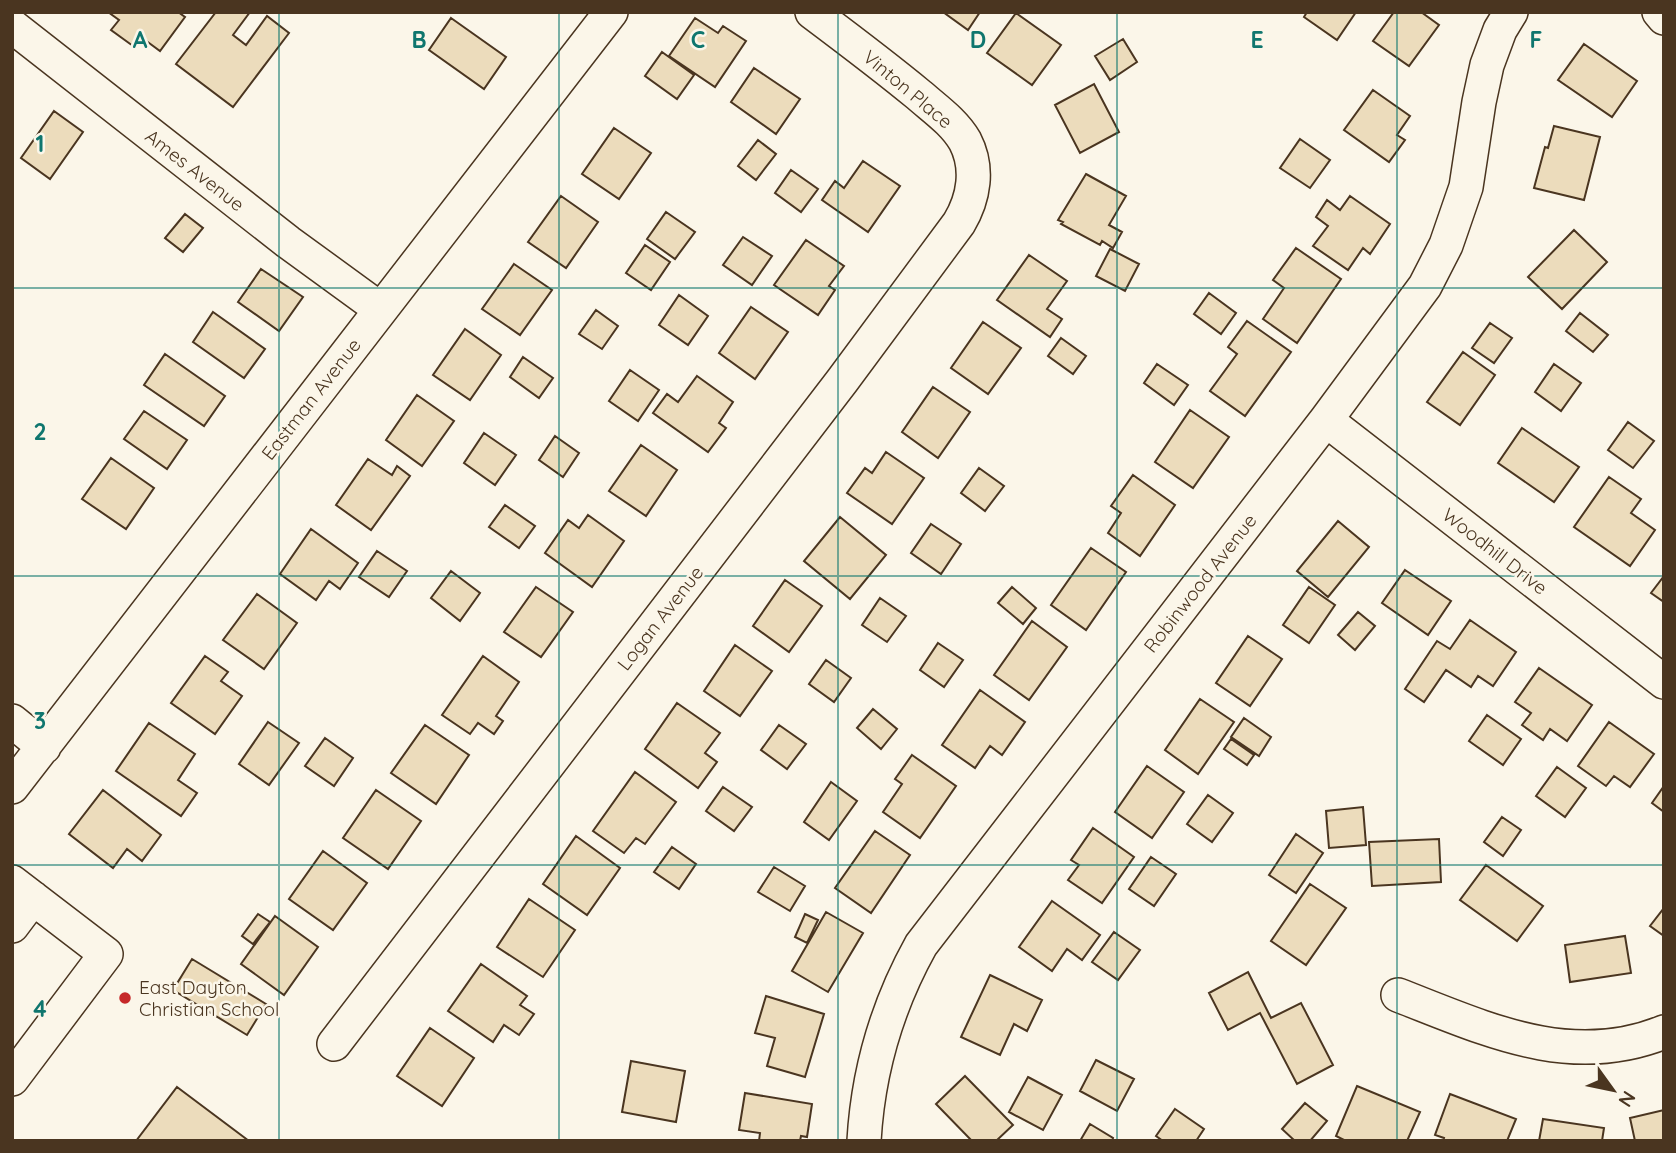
<svg xmlns="http://www.w3.org/2000/svg" width="1676" height="1153" viewBox="0 0 1676 1153" font-family="Quicksand,sans-serif">
<style>
.building{fill:#ecdcbc;stroke:#4a3520;stroke-width:2}
.lines{fill:none;stroke-linecap:round;stroke-linejoin:round}
.minor-casing{stroke:#4a3520;stroke-width:36}
.minor{stroke:#fbf6e9;stroke-width:33}
.grid{fill:none;stroke:#0f766e;stroke-width:2;stroke-opacity:0.55}
.poi-dot{fill:#c62828;stroke:#fbf6e9;stroke-width:2.5}
.labels{text-anchor:middle;stroke-width:5;stroke-linejoin:round;paint-order:stroke}
.street-label{font-size:19px;fill:#4a3520;stroke:#fbf6e9}
.poi-label{font-size:19px;fill:#4a3520;stroke:#fbf6e9;text-anchor:start}
.grid-label{font-size:23px;text-anchor:middle;font-weight:bold;fill:#0f766e;stroke:#fbf6e9;stroke-width:5;stroke-linejoin:round;paint-order:stroke}
</style>
<rect width="100%" height="100%" fill="#fbf6e9"/>
<!-- building -->
<path class="building" d="M 108,12 L 178,12 L 185,17 L 160,51 L 141,37 L 133,46 L 111,30 L 119,20 Z
M 216,12 L 250,12 L 233,35 L 246,45 L 267,16 L 289,33 L 233,107 L 176,64 Z
M 943,12 L 980,12 L 968,30 Z
M 1307,12 L 1356,12 L 1337,40 L 1304,17 Z
M 1394,12 L 1421,12 L 1439,25 L 1409,66 L 1373,41 Z
M 1016,13 L 1061,45 L 1032,85 L 987,53 Z
M 451,18 L 506,57 L 484,89 L 429,50 Z
M 695,18 L 718,33 L 723,26 L 746,41 L 715,87 L 669,56 Z
M 1123,39 L 1137,62 L 1110,80 L 1095,56 Z
M 1584,44 L 1637,81 L 1612,117 L 1558,80 Z
M 662,52 L 694,75 L 677,99 L 645,76 Z
M 754,68 L 800,99 L 776,134 L 731,102 Z
M 1094,84 L 1119,132 L 1080,153 L 1055,105 Z
M 1373,90 L 1410,116 L 1397,135 L 1405,140 L 1389,162 L 1344,130 Z
M 54,111 L 83,132 L 50,179 L 21,158 Z
M 1554,126 L 1600,137 L 1584,200 L 1534,188 L 1545,147 L 1548,148 Z
M 614,128 L 651,153 L 619,199 L 582,174 Z
M 1300,139 L 1330,160 L 1310,188 L 1280,168 Z
M 758,140 L 776,154 L 756,180 L 738,166 Z
M 863,161 L 900,186 L 868,232 L 822,200 L 835,181 L 844,188 Z
M 791,170 L 818,189 L 801,212 L 775,193 Z
M 1086,174 L 1126,196 L 1109,225 L 1122,232 L 1113,248 L 1102,241 L 1100,245 L 1061,224 L 1063,222 L 1058,220 Z
M 561,196 L 598,222 L 566,268 L 528,242 Z
M 1350,196 L 1390,224 L 1370,254 L 1363,248 L 1348,270 L 1313,246 L 1328,226 L 1316,217 L 1327,200 L 1340,210 Z
M 666,212 L 695,232 L 675,259 L 647,239 Z
M 185,214 L 203,228 L 183,252 L 165,238 Z
M 1574,230 L 1607,262 L 1562,309 L 1528,277 Z
M 743,237 L 772,256 L 752,285 L 723,265 Z
M 806,240 L 844,266 L 829,286 L 835,290 L 818,315 L 774,285 Z
M 645,245 L 670,262 L 651,290 L 626,273 Z
M 1296,248 L 1341,279 L 1297,343 L 1263,319 L 1284,288 L 1273,280 Z
M 1110,249 L 1139,264 L 1125,291 L 1096,276 Z
M 1029,255 L 1067,281 L 1047,309 L 1062,319 L 1050,337 L 997,300 Z
M 514,264 L 552,290 L 520,335 L 482,309 Z
M 261,269 L 303,297 L 279,331 L 238,302 Z
M 1209,293 L 1236,313 L 1221,334 L 1194,314 Z
M 679,295 L 708,316 L 688,345 L 659,325 Z
M 751,307 L 788,332 L 755,379 L 719,353 Z
M 596,310 L 618,326 L 602,349 L 579,334 Z
M 213,312 L 265,349 L 244,378 L 193,342 Z
M 1580,313 L 1608,335 L 1593,352 L 1566,331 Z
M 1247,321 L 1291,352 L 1245,416 L 1210,391 L 1237,354 L 1228,347 Z
M 983,322 L 1021,348 L 988,394 L 951,368 Z
M 1490,323 L 1512,338 L 1494,363 L 1472,348 Z
M 465,329 L 501,355 L 470,400 L 433,375 Z
M 1061,338 L 1086,356 L 1073,374 L 1048,356 Z
M 1463,352 L 1495,375 L 1460,425 L 1427,402 Z
M 165,354 L 225,396 L 204,426 L 144,385 Z
M 523,357 L 553,378 L 539,398 L 510,377 Z
M 1157,364 L 1188,385 L 1174,405 L 1144,383 Z
M 1554,364 L 1581,383 L 1561,411 L 1535,392 Z
M 630,370 L 659,390 L 638,421 L 609,401 Z
M 697,376 L 733,402 L 719,423 L 726,428 L 708,452 L 653,413 L 667,394 L 678,402 Z
M 933,387 L 970,412 L 938,458 L 902,432 Z
M 417,395 L 454,421 L 422,466 L 386,440 Z
M 1190,410 L 1229,437 L 1193,488 L 1155,462 Z
M 144,411 L 187,440 L 167,469 L 124,439 Z
M 1628,422 L 1654,441 L 1633,468 L 1608,450 Z
M 1522,428 L 1579,467 L 1554,502 L 1498,463 Z
M 484,433 L 516,455 L 495,485 L 464,463 Z
M 555,436 L 579,453 L 563,477 L 539,460 Z
M 641,445 L 677,470 L 646,516 L 609,491 Z
M 886,452 L 924,478 L 892,524 L 847,493 L 865,468 L 872,473 Z
M 111,458 L 154,488 L 126,529 L 82,499 Z
M 368,459 L 392,475 L 397,466 L 410,476 L 371,530 L 336,505 Z
M 979,468 L 1004,486 L 985,511 L 961,493 Z
M 1133,475 L 1175,505 L 1140,556 L 1108,533 L 1121,513 L 1111,506 Z
M 1609,477 L 1641,499 L 1631,513 L 1655,530 L 1630,566 L 1574,527 Z
M 505,505 L 535,526 L 519,548 L 489,527 Z
M 588,515 L 624,541 L 592,587 L 545,553 L 568,520 L 579,528 Z
M 840,517 L 886,555 L 850,599 L 804,561 Z
M 1338,521 L 1369,547 L 1328,597 L 1297,571 Z
M 931,524 L 961,544 L 941,574 L 911,553 Z
M 311,529 L 358,563 L 340,589 L 329,581 L 316,600 L 280,574 Z
M 1091,548 L 1126,572 L 1086,630 L 1051,605 Z
M 377,551 L 407,571 L 389,597 L 359,577 Z
M 1405,570 L 1451,601 L 1428,635 L 1382,603 Z
M 451,571 L 480,593 L 460,621 L 431,598 Z
M 1664,576 L 1664,602 L 1651,593 Z
M 785,580 L 822,606 L 789,652 L 753,626 Z
M 536,587 L 573,612 L 541,657 L 504,632 Z
M 1012,587 L 1036,608 L 1023,624 L 998,603 Z
M 1309,587 L 1335,605 L 1309,643 L 1283,625 Z
M 257,594 L 297,623 L 264,669 L 223,640 Z
M 880,598 L 906,616 L 887,642 L 862,625 Z
M 1358,612 L 1375,626 L 1355,650 L 1338,635 Z
M 1470,620 L 1516,652 L 1493,686 L 1478,676 L 1471,687 L 1446,670 L 1424,702 L 1405,689 L 1437,641 L 1450,649 Z
M 1032,621 L 1067,647 L 1029,700 L 994,675 Z
M 1248,636 L 1282,659 L 1250,706 L 1216,683 Z
M 938,643 L 963,660 L 944,687 L 920,670 Z
M 735,645 L 772,671 L 740,716 L 704,691 Z
M 205,656 L 228,672 L 221,681 L 242,696 L 215,734 L 171,703 Z
M 483,656 L 519,682 L 496,716 L 503,721 L 494,734 L 478,723 L 470,734 L 442,715 Z
M 826,660 L 851,678 L 834,702 L 809,684 Z
M 1539,668 L 1592,705 L 1567,741 L 1550,729 L 1543,740 L 1522,725 L 1531,713 L 1515,702 Z
M 980,690 L 1025,722 L 1002,755 L 990,746 L 975,768 L 942,745 Z
M 1200,699 L 1234,722 L 1198,774 L 1165,750 Z
M 677,703 L 720,733 L 705,753 L 717,762 L 698,788 L 645,749 Z
M 873,709 L 897,729 L 881,749 L 857,728 Z
M 1487,715 L 1521,739 L 1503,765 L 1469,741 Z
M 1244,718 L 1271,737 L 1259,756 L 1231,737 Z
M 268,722 L 299,743 L 269,785 L 239,764 Z
M 1609,722 L 1654,754 L 1630,787 L 1614,776 L 1606,786 L 1578,766 Z
M 149,723 L 195,754 L 178,780 L 197,793 L 181,816 L 116,771 Z
M 425,725 L 469,755 L 436,804 L 391,773 Z
M 779,725 L 806,744 L 787,769 L 761,750 Z
M 325,738 L 353,758 L 334,786 L 305,766 Z
M 1231,739 L 1254,755 L 1247,765 L 1224,749 Z
M 912,755 L 956,786 L 920,838 L 883,812 L 902,784 L 895,779 Z
M 1147,766 L 1184,792 L 1152,838 L 1115,812 Z
M 1557,767 L 1586,788 L 1565,817 L 1536,796 Z
M 635,772 L 676,802 L 645,844 L 636,838 L 624,853 L 593,831 Z
M 831,782 L 857,801 L 829,840 L 804,822 Z
M 1664,786 L 1664,812 L 1652,803 Z
M 723,787 L 752,807 L 734,831 L 706,811 Z
M 103,790 L 161,835 L 142,861 L 127,849 L 113,868 L 69,834 Z
M 376,790 L 421,821 L 388,869 L 343,838 Z
M 1208,795 L 1233,813 L 1212,842 L 1187,824 Z
M 1363,807 L 1366,845 L 1329,848 L 1326,811 Z
M 1502,817 L 1521,830 L 1503,856 L 1484,842 Z
M 1093,828 L 1134,857 L 1102,903 L 1068,880 L 1079,865 L 1071,860 Z
M 875,831 L 910,855 L 871,913 L 835,888 Z
M 1296,834 L 1323,853 L 1296,893 L 1269,875 Z
M 576,836 L 620,868 L 587,915 L 543,884 Z
M 1439,839 L 1441,882 L 1372,886 L 1369,842 Z
M 672,847 L 696,864 L 679,889 L 654,872 Z
M 323,851 L 367,883 L 333,930 L 289,899 Z
M 1151,857 L 1176,874 L 1154,906 L 1129,889 Z
M 1486,865 L 1543,906 L 1517,941 L 1460,900 Z
M 774,867 L 805,886 L 790,911 L 758,892 Z
M 1310,884 L 1346,908 L 1306,965 L 1271,941 Z
M 529,899 L 575,930 L 543,977 L 497,947 Z
M 1052,901 L 1100,935 L 1082,960 L 1067,949 L 1052,971 L 1019,947 Z
M 1664,908 L 1664,936 L 1650,926 Z
M 826,912 L 863,933 L 828,992 L 792,971 Z
M 258,914 L 270,922 L 253,944 L 242,936 Z
M 805,914 L 818,920 L 807,943 L 795,937 Z
M 275,916 L 318,947 L 284,995 L 241,964 Z
M 1114,932 L 1140,950 L 1118,980 L 1092,962 Z
M 1625,936 L 1631,973 L 1570,982 L 1565,945 Z
M 192,959 L 266,1004 L 247,1035 L 173,990 Z
M 481,964 L 527,996 L 520,1005 L 534,1014 L 519,1035 L 504,1025 L 493,1042 L 448,1011 Z
M 1248,972 L 1271,1018 L 1301,1003 L 1333,1065 L 1297,1084 L 1260,1013 L 1228,1030 L 1209,993 Z
M 990,975 L 1042,1000 L 1027,1031 L 1014,1024 L 1000,1055 L 961,1037 Z
M 766,996 L 824,1014 L 805,1077 L 767,1066 L 775,1038 L 755,1033 Z
M 430,1028 L 474,1058 L 442,1106 L 397,1076 Z
M 1096,1060 L 1134,1079 L 1117,1111 L 1080,1091 Z
M 631,1061 L 685,1071 L 676,1122 L 622,1112 Z
M 965,1076 L 1013,1125 L 996,1141 L 972,1141 L 936,1104 Z
M 1028,1077 L 1062,1095 L 1043,1130 L 1009,1112 Z
M 1357,1086 L 1420,1112 L 1407,1141 L 1346,1141 L 1336,1136 Z
M 177,1087 L 249,1141 L 136,1141 Z
M 745,1093 L 812,1104 L 807,1137 L 801,1136 L 800,1141 L 759,1141 L 760,1133 L 739,1130 Z
M 1450,1094 L 1516,1119 L 1507,1141 L 1443,1141 L 1444,1138 L 1435,1135 Z
M 1305,1103 L 1327,1121 L 1310,1141 L 1295,1141 L 1282,1129 Z
M 1175,1109 L 1204,1129 L 1196,1141 L 1163,1141 L 1156,1136 Z
M 1664,1110 L 1664,1141 L 1635,1141 L 1630,1118 Z
M 1543,1119 L 1604,1128 L 1602,1141 L 1539,1141 Z
M 1090,1124 L 1113,1138 L 1112,1141 L 1080,1141 Z"/>
<g class="lines">
<defs>
<path id="minor" d="M 1659,12 L 1664,18
M 12,26 L 288,242 L 380,309
M 1326,420 L 1664,682
M 12,721 L 44,747
M 12,787 L 611,12
M 12,882 L 106,954 L 12,1079
M 12,926 L 33,898
M 1398,995 C 1486,1029 1570,1070 1664,1032
M 334,1044 L 842,381 L 959,223 C 974,198 979,168 965,141 C 954,122 935,109 919,95 C 884,66 848,39 812,12
M 864,1141 C 868,1071 887,1006 921,945 L 1326,420 L 1425,286 L 1446,245 L 1466,187 L 1479,102 L 1487,65 L 1500,30 L 1511,12"/>
</defs>
<!-- minor casing -->
<use href="#minor" class="minor-casing"/>
<!-- minor -->
<use href="#minor" class="minor"/>
</g>
<!-- grid -->
<path class="grid" d="M 279,12 L 279,1141M 559,12 L 559,1141M 838,12 L 838,1141M 1117,12 L 1117,1141M 1397,12 L 1397,1141M 12,288 L 1664,288M 12,576 L 1664,576M 12,865 L 1664,865"/>
<!-- markers -->
<circle class="poi-dot" cx="125" cy="998" r="7"/>
<g class="labels">
<!-- street labels -->
<g class="street-label">
<text transform="translate(908 89) rotate(40)" y="7">Vinton Place</text>
<text transform="translate(195 170) rotate(38)" y="7">Ames Avenue</text>
<text transform="translate(311 399) rotate(-52)" y="7">Eastman Avenue</text>
<text transform="translate(1495 551) rotate(38)" y="7">Woodhill Drive</text>
<text transform="translate(1200 583) rotate(-52)" y="7">Robinwood Avenue</text>
<text transform="translate(660 618) rotate(-52)" y="7">Logan Avenue</text>
</g>
<!-- poi labels -->
<g class="poi-label">
<text x="139" y="994">East Dayton<tspan x="139" dy="22">Christian School</tspan></text>
</g>
</g>
<g class="grid-label">
<text x="140" y="48">A</text>
<text x="419" y="48">B</text>
<text x="698" y="48">C</text>
<text x="978" y="48">D</text>
<text x="1257" y="48">E</text>
<text x="1536" y="48">F</text>
<text x="40" y="152">1</text>
<text x="40" y="440">2</text>
<text x="40" y="729">3</text>
<text x="40" y="1017">4</text>
</g>
<!-- border -->
<rect width="1676" height="1153" fill="none" stroke="#4a3520" stroke-width="28"/>
<!-- north arrow -->
<g transform="translate(1613 1090) rotate(123)" stroke="#fbf6e9" stroke-width="5" paint-order="stroke">
<path d="M0-5L12 26L0 18L-12 26Z" fill="#4a3520"/>
<text y="-10" font-size="19" font-weight="bold" text-anchor="middle" fill="#4a3520">N</text>
</g>
</svg>
